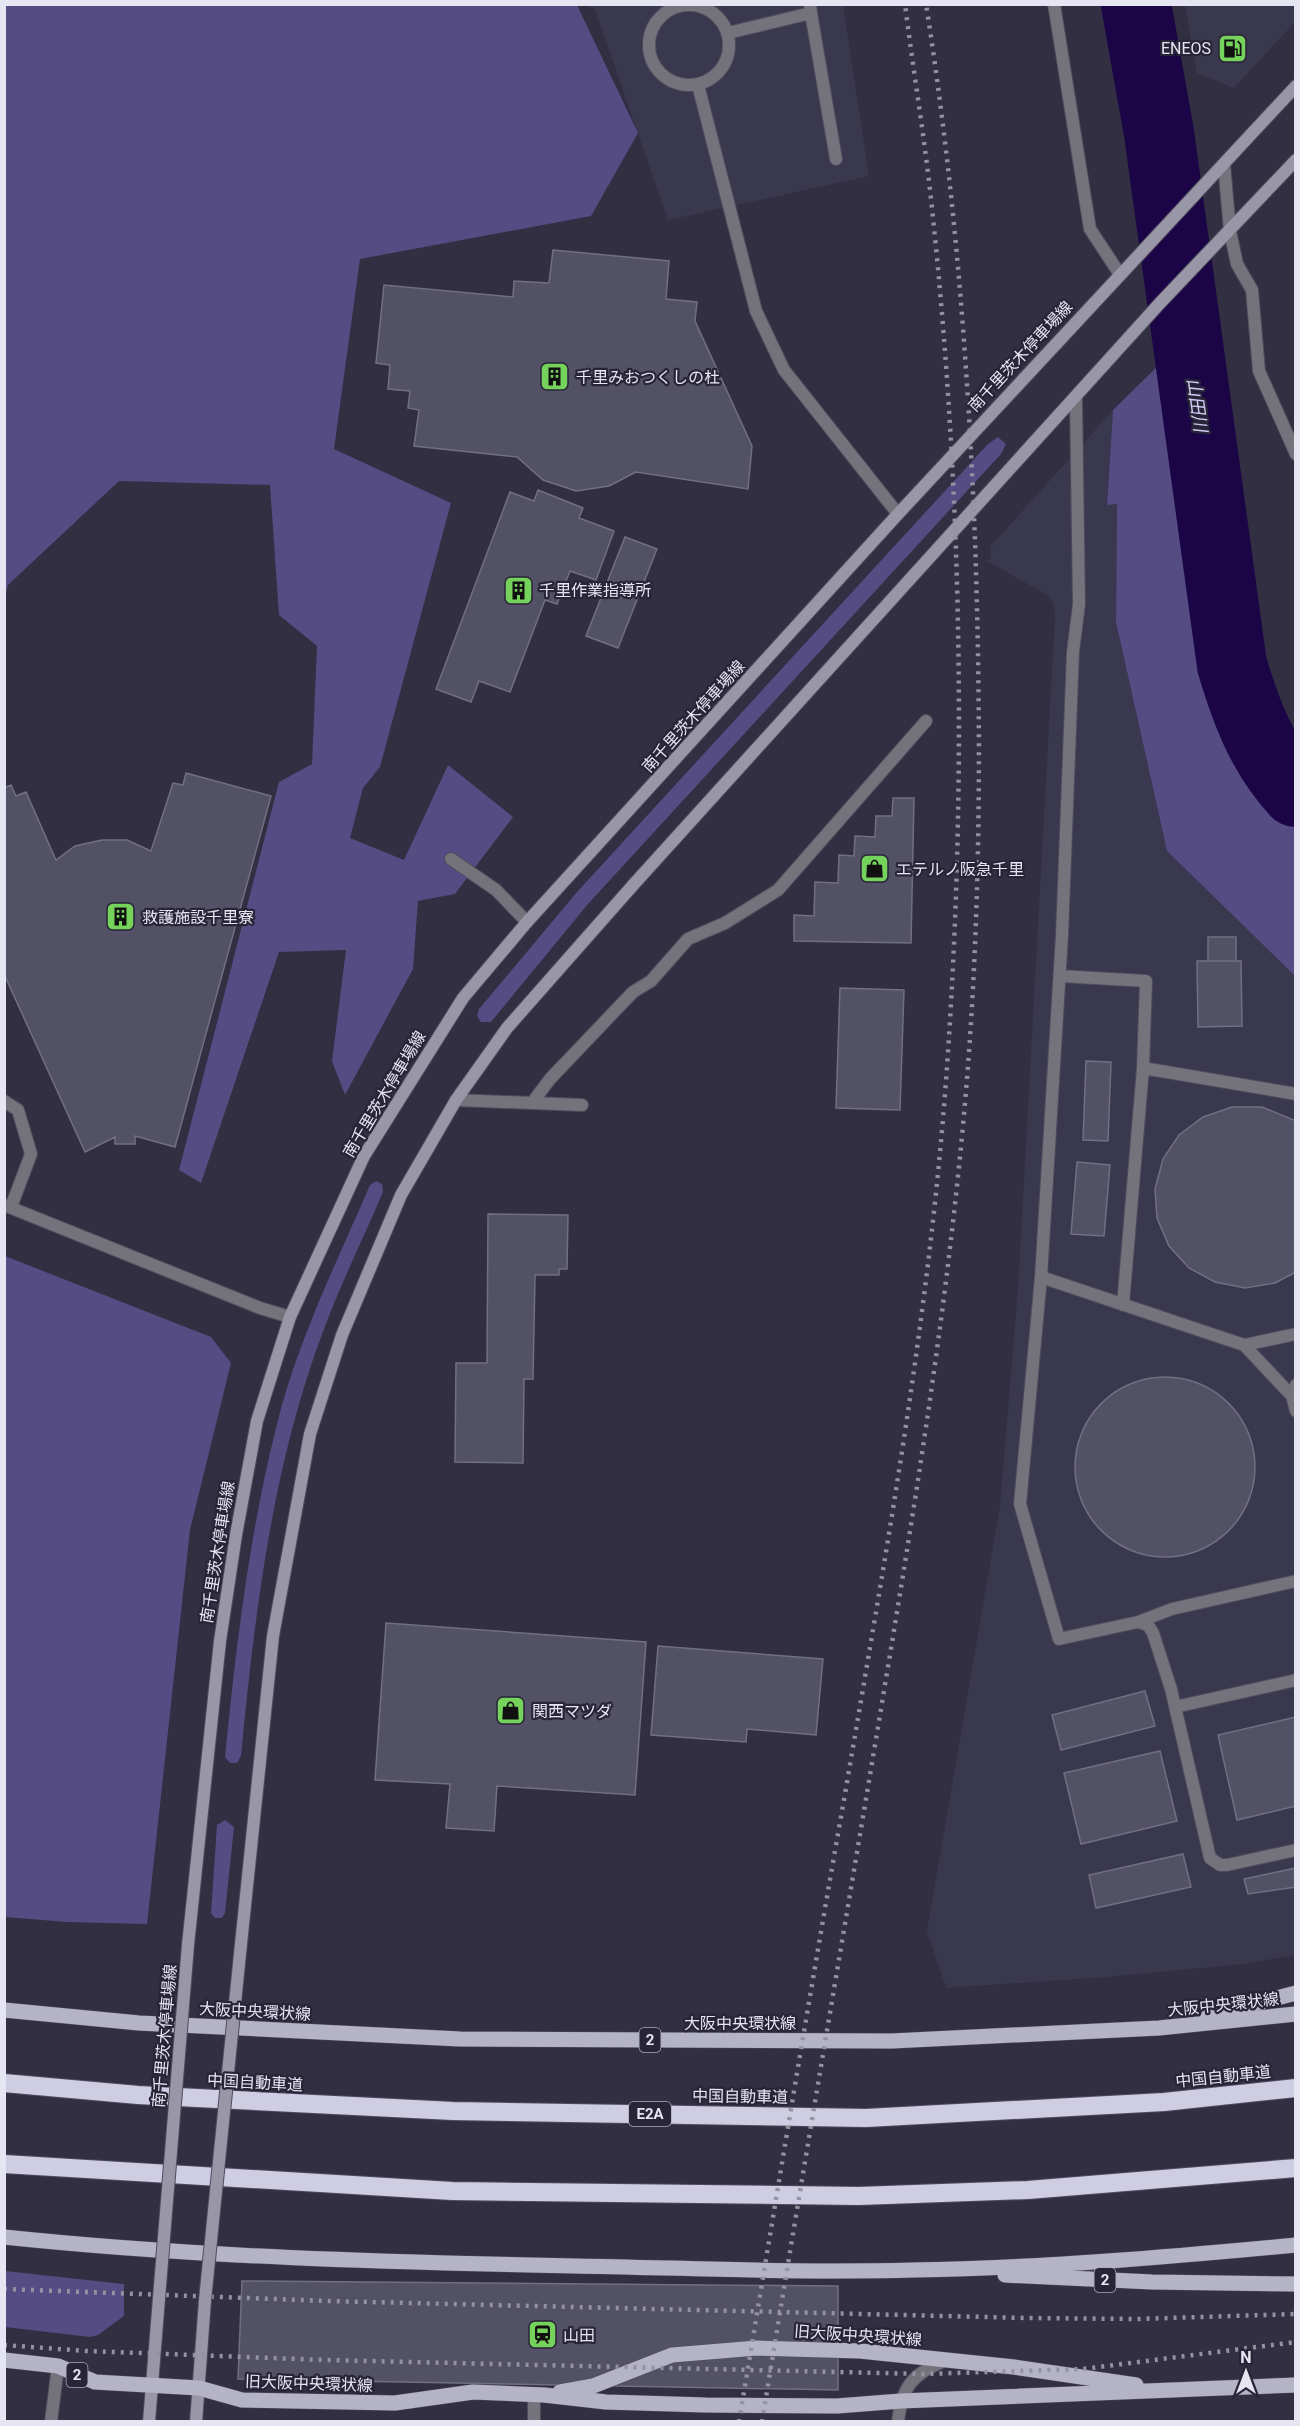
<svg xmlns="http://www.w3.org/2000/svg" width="1300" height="2426" viewBox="0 0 1300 2426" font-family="Roboto,'Noto Sans JP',sans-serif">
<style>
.built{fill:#3a384f}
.green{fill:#544c83}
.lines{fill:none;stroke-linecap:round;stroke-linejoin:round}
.river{stroke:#1b0546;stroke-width:70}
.building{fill:#535165;stroke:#716f84;stroke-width:1.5}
.service-casing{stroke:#4e4c5d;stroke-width:14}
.minor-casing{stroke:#4e4c5d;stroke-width:14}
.tertiary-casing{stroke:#4e4c5d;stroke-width:14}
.secondary-casing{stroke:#4e4c5d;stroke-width:14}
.primary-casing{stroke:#4e4c5d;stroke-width:16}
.motorway-casing{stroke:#4e4c5d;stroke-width:20}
.service{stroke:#74737c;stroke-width:12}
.minor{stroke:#74737c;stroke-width:12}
.tertiary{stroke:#74737c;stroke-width:12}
.secondary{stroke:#9997a7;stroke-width:12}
.primary{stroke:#b5b4c7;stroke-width:15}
.motorway{stroke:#cfcde4;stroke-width:18}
.rail{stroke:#9392a1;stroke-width:4.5;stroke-dasharray:3 6;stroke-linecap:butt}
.secondary-bridge-casing{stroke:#4e4c5d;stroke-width:14;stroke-linecap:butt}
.secondary-bridge{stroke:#9997a7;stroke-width:12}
.labels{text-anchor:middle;stroke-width:4.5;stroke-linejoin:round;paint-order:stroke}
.shield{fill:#272537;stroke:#adacba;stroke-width:1.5}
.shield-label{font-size:15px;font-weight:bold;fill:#e6e6f2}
.poi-label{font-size:16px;fill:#e6e6f2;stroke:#272537;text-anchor:start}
.street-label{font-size:16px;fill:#e6e6f2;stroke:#272537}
.water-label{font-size:18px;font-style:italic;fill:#cfcbf4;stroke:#272537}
</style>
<rect width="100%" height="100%" fill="#312f41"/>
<!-- built -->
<path class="built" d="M 586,5 L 843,5 L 869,176 L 668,220 L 595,10 Z
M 1185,5 L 1295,5 L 1295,22 L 1234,88 L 1197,73 Z
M 1113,410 L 1107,504 L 1117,504 L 1116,622 L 1167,851 L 1295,976 L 1295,1955 L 1243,1964 L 1107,1977 L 946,1988 L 927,1931 L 1000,1506 L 1018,1289 L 1055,616 L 1054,604 L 1047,595 L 985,560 L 991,559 L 990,547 Z"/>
<!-- green -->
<path class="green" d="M 5,5 L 577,5 L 638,133 L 591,216 L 360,259 L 334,449 L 451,503 L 380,767 L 363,788 L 350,838 L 404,860 L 448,765 L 513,817 L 455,894 L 418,901 L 413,969 L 345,1095 L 332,1061 L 346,950 L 279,952 L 201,1183 L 179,1170 L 279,782 L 312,764 L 317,646 L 279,615 L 270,485 L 119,481 L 8,585 L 5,599 Z
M 1169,355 L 1217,669 L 1238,735 L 1270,789 L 1295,818 L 1295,976 L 1167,851 L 1116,622 L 1117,504 L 1107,505 L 1113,410 Z
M 998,437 L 1006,444 L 1001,454 L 588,904 L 491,1022 L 481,1022 L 477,1016 L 479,1009 L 577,892 L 988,444 Z
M 376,1181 L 382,1184 L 383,1192 C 364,1237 341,1283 324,1329 C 272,1466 255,1612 241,1756 L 237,1763 L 230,1763 L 225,1757 C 236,1646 249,1536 276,1428 C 296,1344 336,1264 370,1185 Z
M 5,1256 L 211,1337 L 231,1363 L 190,1530 L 147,1924 L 67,1922 L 5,1917 Z
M 225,1820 L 234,1827 L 225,1913 L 222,1918 L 215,1918 L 211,1913 L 217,1825 Z
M 5,2271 L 124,2284 L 124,2316 L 98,2335 L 90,2337 L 5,2327 Z"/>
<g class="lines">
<!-- river -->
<path class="river" d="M 1136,4 L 1159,133 L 1232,665 C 1246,712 1262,755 1296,792"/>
</g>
<!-- building -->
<path class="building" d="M 553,250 L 669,261 L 666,299 L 697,302 L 695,321 L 752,446 L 748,489 L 636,472 L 609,486 L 576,491 L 543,480 L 517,457 L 414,446 L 419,410 L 408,408 L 410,391 L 388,389 L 390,365 L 376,363 L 384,285 L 513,297 L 514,281 L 549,283 Z
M 538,490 L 583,508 L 579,518 L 614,531 L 596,580 L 570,571 L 557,604 L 545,600 L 510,692 L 479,681 L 471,702 L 436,689 L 510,492 L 534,501 Z
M 625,537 L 657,549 L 618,648 L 586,636 Z
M 186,773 L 271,796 L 175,1147 L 135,1136 L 135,1144 L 115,1144 L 115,1137 L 85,1152 L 4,974 L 4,788 L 11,785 L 16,796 L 26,792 L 56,860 L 75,846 L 102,840 L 127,840 L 151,851 L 173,783 L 183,785 Z
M 893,798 L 914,798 L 911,943 L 794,941 L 794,915 L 814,916 L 815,882 L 838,883 L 839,855 L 854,856 L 855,836 L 875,837 L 876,816 L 892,816 Z
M 1208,937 L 1236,937 L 1236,961 L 1208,961 Z
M 1197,961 L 1241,961 L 1242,1026 L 1198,1027 Z
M 840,988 L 904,990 L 900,1110 L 836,1108 Z
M 1086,1061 L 1111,1062 L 1108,1141 L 1083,1140 Z
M 1232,1107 L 1262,1107 L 1296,1121 L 1296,1272 L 1275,1283 L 1245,1288 L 1215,1282 L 1189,1268 L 1169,1246 L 1157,1218 L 1155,1189 L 1163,1159 L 1179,1135 L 1203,1117 Z
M 1077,1162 L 1110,1165 L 1104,1236 L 1071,1234 Z
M 488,1214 L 568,1215 L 567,1269 L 559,1269 L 559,1275 L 535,1275 L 533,1379 L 524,1379 L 523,1463 L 455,1462 L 456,1363 L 487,1363 Z
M1075 1467a90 90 0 1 1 180 0a90 90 0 1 1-180 0Z
M 386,1623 L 646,1642 L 635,1795 L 497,1786 L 494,1831 L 446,1828 L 450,1784 L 375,1780 Z
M 658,1646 L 823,1659 L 816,1735 L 747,1729 L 746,1742 L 651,1735 Z
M 1145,1691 L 1155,1726 L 1061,1750 L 1052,1715 Z
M 1296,1717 L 1296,1806 L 1237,1820 L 1218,1735 Z
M 1160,1751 L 1177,1821 L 1081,1844 L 1064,1773 Z
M 1183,1854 L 1191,1887 L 1096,1908 L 1089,1875 Z
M 1296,1868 L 1296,1887 L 1248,1894 L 1244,1879 Z
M 242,2281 L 838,2286 L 838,2390 L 238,2379 Z"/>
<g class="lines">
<defs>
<path id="service" d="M 1054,4 L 1090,229 L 1119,273
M649 45a40 40 0 1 1 80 0a40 40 0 1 1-80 0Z
M 811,13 L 836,159
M 728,33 L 811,13 L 810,4
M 698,85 L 756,311 L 784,370 L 898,514
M 1076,399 L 1079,604 L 1073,652 L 1062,935 L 1041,1277 L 1020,1504 L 1059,1639 L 1138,1622 L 1148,1625 L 1153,1633 L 1171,1689 L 1210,1858 L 1220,1865 L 1227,1865 L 1296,1850
M 451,859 L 496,890 L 527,922
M 1060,976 L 1146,981 L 1143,1068 L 1296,1094
M 456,1100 L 582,1105
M 4,1101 L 18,1110 L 31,1154 L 11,1207
M 532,1103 L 550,1079 L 633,992 L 651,981 L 688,939 L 725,923 L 778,890 L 926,721
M 4,1205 L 260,1308 L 290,1317
M 1041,1277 L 1244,1345 L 1292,1396 L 1296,1385
M 1123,1305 L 1143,1068
M 1244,1345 L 1296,1334
M 1292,1396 L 1296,1411
M 1138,1622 L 1172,1609 L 1296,1581
M 1175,1707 L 1296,1680
M 534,2422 L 534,2394"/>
<path id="minor" d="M 1224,164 L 1230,231 L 1237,264 L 1252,290 L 1259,371 L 1296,454
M 51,2422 L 58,2366"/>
<path id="tertiary" d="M 898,2422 C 902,2387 912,2374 944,2361"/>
<path id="secondary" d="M 241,1944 L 273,1636 L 310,1434 L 342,1335 L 401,1195 L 456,1100 L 507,1028 L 634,884 L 1160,303 L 1296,160
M 188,1945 L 220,1641 L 236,1535 L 257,1421 L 290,1317 L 364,1156 L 463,998 L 527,922 L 898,514 L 1296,86
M 149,2422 L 159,2298
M 196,2422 L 205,2300"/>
<path id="primary" d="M 4,2010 L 139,2023 L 460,2039 L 892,2041 L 1159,2028 L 1296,2014
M 1208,2016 L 1296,1993
M 4,2237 C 194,2257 385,2262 575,2266 C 688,2268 801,2273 913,2270 C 1041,2268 1169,2257 1296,2245
M 1005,2275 L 1152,2282 L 1296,2284
M 4,2360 L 58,2366 L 95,2382 L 199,2388 L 242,2400 L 395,2403 L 473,2392 L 544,2395 L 606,2402 L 705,2405 L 837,2406 L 901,2401 L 1296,2385
M 560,2392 L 593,2386 L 672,2355 L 757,2348 L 860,2351 L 1014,2367 L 1136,2385"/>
<path id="motorway" d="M 4,2083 L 138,2095 L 453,2111 L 866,2118 L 1164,2102 L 1296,2088
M 4,2164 L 452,2191 L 859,2196 L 1028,2190 L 1296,2168"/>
</defs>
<!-- service casing -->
<use href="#service" class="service-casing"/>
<!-- minor casing -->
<use href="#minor" class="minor-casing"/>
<!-- tertiary casing -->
<use href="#tertiary" class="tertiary-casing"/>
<!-- secondary casing -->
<use href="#secondary" class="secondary-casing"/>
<!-- primary casing -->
<use href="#primary" class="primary-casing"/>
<!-- motorway casing -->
<use href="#motorway" class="motorway-casing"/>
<!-- service -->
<use href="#service" class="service"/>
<!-- minor -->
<use href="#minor" class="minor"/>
<!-- tertiary -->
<use href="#tertiary" class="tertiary"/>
<!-- secondary -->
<use href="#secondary" class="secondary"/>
<!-- primary -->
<use href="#primary" class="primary"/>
<!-- motorway -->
<use href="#motorway" class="motorway"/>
<!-- rail -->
<path class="rail" d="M 4,2289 L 328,2301 L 1026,2318 L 1137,2319 L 1296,2314
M 4,2345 L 86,2351 L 325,2360 L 923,2374 L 1083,2369 L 1296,2342
M 739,2422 C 774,2212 808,2003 845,1794 C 886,1553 930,1311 947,1067 C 967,779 962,486 931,199 C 924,134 913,69 905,4
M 762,2422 C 800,2188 840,1955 879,1721 C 915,1504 951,1287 968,1066 C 981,892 981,716 975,540 C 968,361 954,182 926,4"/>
<defs>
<path id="secondary-bridge" d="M 159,2298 L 188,1945
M 205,2300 L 241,1944"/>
</defs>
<!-- secondary-bridge casing -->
<use href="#secondary-bridge" class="secondary-bridge-casing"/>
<!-- secondary-bridge -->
<use href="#secondary-bridge" class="secondary-bridge"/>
</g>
<!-- icons -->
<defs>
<symbol id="fuel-square" viewBox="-11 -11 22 22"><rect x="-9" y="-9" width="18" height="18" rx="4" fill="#75d25b" stroke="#272537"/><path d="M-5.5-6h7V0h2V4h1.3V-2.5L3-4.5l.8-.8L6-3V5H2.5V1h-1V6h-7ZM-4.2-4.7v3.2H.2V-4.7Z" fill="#111"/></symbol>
<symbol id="building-square" viewBox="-11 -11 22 22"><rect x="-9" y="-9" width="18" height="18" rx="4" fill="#75d25b" stroke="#272537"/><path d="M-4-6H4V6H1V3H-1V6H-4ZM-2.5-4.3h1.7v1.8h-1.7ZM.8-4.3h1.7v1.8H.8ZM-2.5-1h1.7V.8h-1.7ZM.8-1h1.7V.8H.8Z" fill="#111"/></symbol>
<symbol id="shop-square" viewBox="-11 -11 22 22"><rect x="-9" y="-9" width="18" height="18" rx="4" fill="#75d25b" stroke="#272537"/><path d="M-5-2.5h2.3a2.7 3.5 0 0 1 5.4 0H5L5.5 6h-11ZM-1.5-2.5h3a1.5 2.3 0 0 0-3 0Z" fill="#111"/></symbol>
<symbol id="station-square" viewBox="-11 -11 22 22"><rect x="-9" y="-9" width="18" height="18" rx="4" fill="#75d25b" stroke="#272537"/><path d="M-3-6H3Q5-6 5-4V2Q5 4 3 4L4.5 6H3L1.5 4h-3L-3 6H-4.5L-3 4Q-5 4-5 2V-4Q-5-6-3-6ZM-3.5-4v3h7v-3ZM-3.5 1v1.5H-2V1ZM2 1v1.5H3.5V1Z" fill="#111"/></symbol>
</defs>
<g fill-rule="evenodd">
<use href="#fuel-square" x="1216" y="32" width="33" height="33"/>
<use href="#building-square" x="538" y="360" width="33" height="33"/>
<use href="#building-square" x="502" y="574" width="33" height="33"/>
<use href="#shop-square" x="858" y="852" width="33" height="33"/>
<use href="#building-square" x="104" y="900" width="33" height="33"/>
<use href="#shop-square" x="494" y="1694" width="33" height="33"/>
<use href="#station-square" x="526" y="2318" width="33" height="33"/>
</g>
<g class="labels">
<!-- shield labels -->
<g class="shield">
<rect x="639.5" y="2028" width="21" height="24" rx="4.5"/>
<rect x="629" y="2102" width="42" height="24" rx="4.5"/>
<rect x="1094.5" y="2268" width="21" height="24" rx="4.5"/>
<rect x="66.5" y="2363" width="21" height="24" rx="4.5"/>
</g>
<g class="shield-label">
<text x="650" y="2045">2</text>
<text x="650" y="2119">E2A</text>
<text x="1105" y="2285">2</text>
<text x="77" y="2380">2</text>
</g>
<!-- poi labels -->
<g class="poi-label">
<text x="1211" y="54" text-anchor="end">ENEOS</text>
<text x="576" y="383">千里みおつくしの杜</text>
<text x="539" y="596">千里作業指導所</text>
<text x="896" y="875">エテルノ阪急千里</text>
<text x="142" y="923">救護施設千里寮</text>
<text x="532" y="1717">関西マツダ</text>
<text x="563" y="2341">山田</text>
</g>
<!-- street labels -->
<g class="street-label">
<text transform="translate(1020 356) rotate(-47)" y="6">南千里茨木停車場線</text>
<text transform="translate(693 716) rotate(-48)" y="6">南千里茨木停車場線</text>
<text transform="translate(384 1094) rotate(-59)" y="6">南千里茨木停車場線</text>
<text transform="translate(217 1552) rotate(-81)" y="6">南千里茨木停車場線</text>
<text transform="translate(1223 2004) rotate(-6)" y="6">大阪中央環状線</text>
<text transform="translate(255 2011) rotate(3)" y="6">大阪中央環状線</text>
<text x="740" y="2029">大阪中央環状線</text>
<text transform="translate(164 2036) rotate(-85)" y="6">南千里茨木停車場線</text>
<text transform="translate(1223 2076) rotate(-6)" y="6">中国自動車道</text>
<text transform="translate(255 2082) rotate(3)" y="6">中国自動車道</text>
<text transform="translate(740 2096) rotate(1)" y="6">中国自動車道</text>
<text transform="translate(858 2335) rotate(4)" y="6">旧大阪中央環状線</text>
<text transform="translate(309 2383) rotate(2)" y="6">旧大阪中央環状線</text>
</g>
<!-- water labels -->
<g class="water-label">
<text transform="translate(1197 405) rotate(82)" y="6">山田川</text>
</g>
</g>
<!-- border -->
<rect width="1300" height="2426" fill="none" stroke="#e6e6f2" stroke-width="12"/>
<!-- north arrow -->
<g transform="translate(1246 2372)" stroke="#272537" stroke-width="4.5" paint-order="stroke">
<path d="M0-4.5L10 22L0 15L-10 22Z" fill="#e6e6f2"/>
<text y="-9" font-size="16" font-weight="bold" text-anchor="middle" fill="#e6e6f2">N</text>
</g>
</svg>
